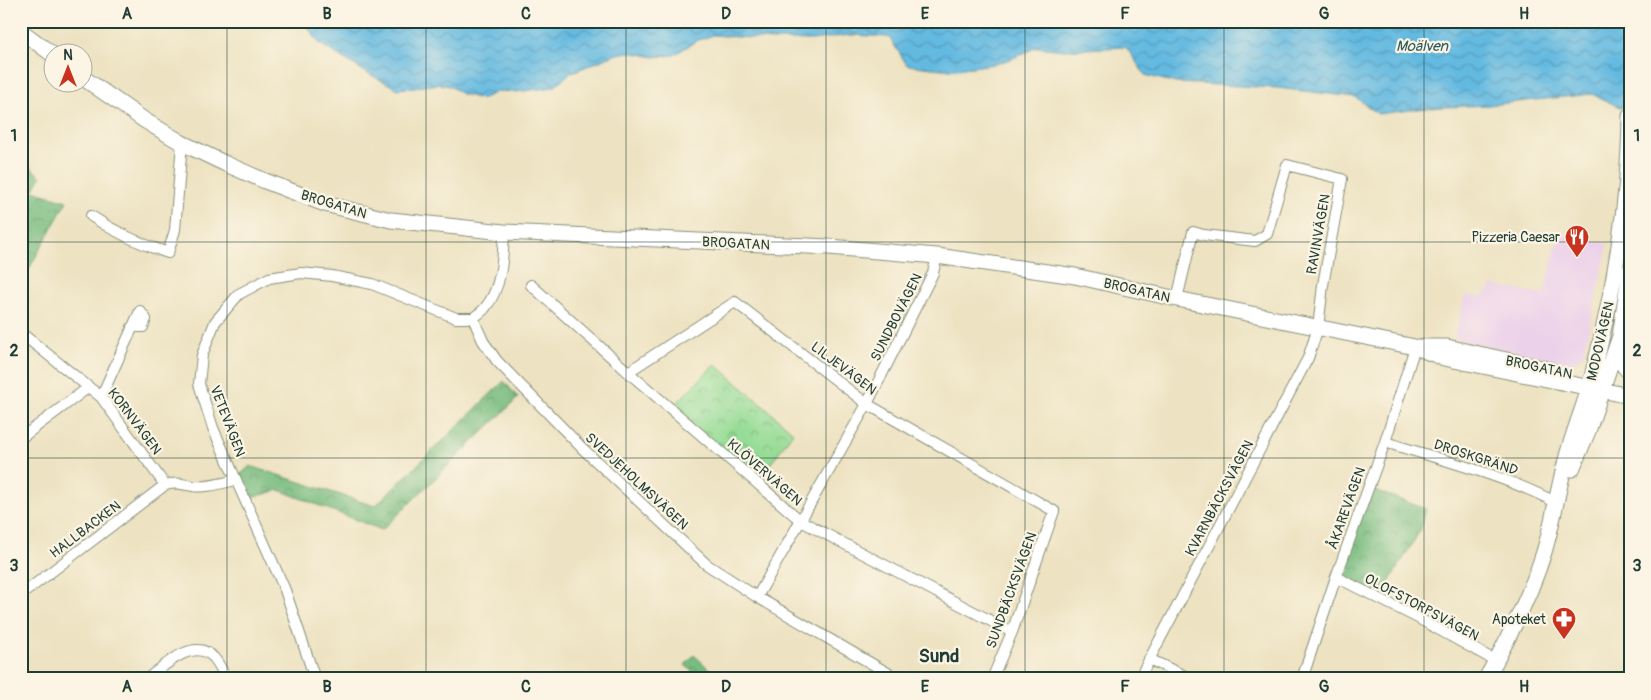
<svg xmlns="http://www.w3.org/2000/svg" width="1651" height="700" viewBox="0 0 1651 700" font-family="Pangolin,sans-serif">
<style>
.built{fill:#ecd1ea}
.forest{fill:url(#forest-crowns);stroke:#4c7c5a}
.park{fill:url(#park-crowns);stroke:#5a8c65}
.water{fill:url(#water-waves);stroke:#427c8a}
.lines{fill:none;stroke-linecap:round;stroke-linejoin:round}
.street-casing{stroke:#86907a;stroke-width:12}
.secondary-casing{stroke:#86907a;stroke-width:17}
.street{stroke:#fff;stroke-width:10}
.secondary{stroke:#fff;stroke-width:15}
.grid{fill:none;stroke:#1f3d34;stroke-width:1;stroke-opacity:0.55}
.labels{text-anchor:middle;stroke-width:4.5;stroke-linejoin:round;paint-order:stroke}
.street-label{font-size:14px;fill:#1f3d34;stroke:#fcf5e5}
.poi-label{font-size:14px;fill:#1f3d34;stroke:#fcf5e5;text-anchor:end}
.water-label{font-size:15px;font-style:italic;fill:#305c5f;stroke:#fcf5e5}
.district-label{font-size:19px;font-weight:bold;fill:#1f3d34;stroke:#fcf5e5}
.neatline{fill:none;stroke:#1f3d34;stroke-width:2}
.grid-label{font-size:16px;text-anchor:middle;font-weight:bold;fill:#1f3d34}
</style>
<defs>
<pattern id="forest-crowns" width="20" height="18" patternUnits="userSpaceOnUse" patternTransform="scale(1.25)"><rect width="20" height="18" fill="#78bc7f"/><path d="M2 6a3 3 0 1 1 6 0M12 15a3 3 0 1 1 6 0" fill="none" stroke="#629a69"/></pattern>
<pattern id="park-crowns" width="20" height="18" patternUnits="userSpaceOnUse" patternTransform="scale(1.25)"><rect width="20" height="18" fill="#96dc96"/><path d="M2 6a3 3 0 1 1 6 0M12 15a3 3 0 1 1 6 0" fill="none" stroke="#7ab47b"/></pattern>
<pattern id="water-waves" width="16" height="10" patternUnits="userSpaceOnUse" patternTransform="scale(1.25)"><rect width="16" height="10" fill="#64bae1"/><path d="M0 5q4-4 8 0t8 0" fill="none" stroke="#5298b7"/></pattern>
</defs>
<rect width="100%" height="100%" fill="#fcf5e5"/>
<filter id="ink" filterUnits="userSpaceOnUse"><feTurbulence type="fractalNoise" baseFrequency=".02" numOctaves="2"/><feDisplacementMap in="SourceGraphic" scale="10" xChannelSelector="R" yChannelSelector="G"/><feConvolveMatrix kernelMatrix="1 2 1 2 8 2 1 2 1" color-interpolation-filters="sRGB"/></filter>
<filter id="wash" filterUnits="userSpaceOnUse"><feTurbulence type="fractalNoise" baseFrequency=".0096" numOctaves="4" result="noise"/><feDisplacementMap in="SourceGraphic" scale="20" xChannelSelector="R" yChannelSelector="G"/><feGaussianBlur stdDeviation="1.12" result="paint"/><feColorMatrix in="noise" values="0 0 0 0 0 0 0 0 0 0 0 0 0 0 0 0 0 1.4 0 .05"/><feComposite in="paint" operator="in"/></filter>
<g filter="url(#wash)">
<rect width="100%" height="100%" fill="#ede2c1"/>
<!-- built -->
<path class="built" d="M 1559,235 L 1608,244 L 1583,355 L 1571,363 L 1454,339 L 1465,295 L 1481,297 L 1493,285 L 1544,295 Z"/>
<!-- forest -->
<path class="forest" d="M 21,159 L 41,177 L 33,191 L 67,201 L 21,283 Z
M 504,381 L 518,398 L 382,530 L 279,490 L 250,498 L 239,476 L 250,466 L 375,506 Z
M 1368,488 L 1426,509 L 1421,529 L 1379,599 L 1336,577 Z
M 694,655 L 720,679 L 700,679 L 685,665 Z"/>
<!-- park -->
<path class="park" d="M 715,364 L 793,432 L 757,483 L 671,409 Z"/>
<!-- water -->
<path class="water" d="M 303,21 L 1630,21 L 1630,112 L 1592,94 L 1489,105 L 1427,108 L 1378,114 L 1355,97 L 1277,88 L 1176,83 L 1145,75 L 1126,47 L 1064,50 L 1037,47 L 1011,59 L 994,64 L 949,70 L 907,65 L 889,37 L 850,35 L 812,40 L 774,40 L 713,35 L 696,41 L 674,55 L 654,57 L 629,52 L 617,54 L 570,73 L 554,87 L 516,92 L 499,91 L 481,99 L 462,94 L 450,86 L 440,84 L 398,89 L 369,74 L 320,44 Z"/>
</g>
<g filter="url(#ink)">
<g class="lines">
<defs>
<path id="street" d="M 91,216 C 115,232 140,244 168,253 L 175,230 L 182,143
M 504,232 C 503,257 502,288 485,308 C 482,312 477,315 473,318 L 483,341 L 497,361 L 582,448 L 706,564 L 757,597 L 898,679
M 531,285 L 628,372 L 801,521 L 1012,632
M 21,333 L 101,397 L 165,485 C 179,482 179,484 193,486 C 207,488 222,483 236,480
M 628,372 L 735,302 L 867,404 L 1054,511 L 1012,632 L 992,679
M 101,397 L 140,311 L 146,319 L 143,327 L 132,327
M 21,438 L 89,387
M 1385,442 C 1442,460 1504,475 1557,503
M 1336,577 L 1418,618 L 1496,661
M 21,595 L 165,485
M 757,597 L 867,404 L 933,273 L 937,256
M 1149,659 L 1191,679
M 147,679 C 164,666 194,636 214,658 C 219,664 223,672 226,679
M 315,679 L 285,590 L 213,428 L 199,384 L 202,355 L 215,322 L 239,294 L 269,278 L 301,273 L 332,276 L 372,284 L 456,318 L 473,318
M 1139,679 L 1308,358 L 1318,328 L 1323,285 L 1342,179 L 1287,165 L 1267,234 L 1255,241 L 1204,235 L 1193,232 L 1177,299
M 1302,679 L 1336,577 L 1385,442 L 1415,347"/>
<path id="secondary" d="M 21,31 L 52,54
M 82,77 L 144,120 L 182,143 L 226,164 L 265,181 L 325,204 L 391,220 L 504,232 L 829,247 L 937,256 L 1075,276 L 1177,299 L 1415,347 L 1444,358 L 1630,396
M 1619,342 C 1619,354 1620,365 1630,372
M 1424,347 L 1447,347 L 1551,370
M 1572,469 L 1588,431 L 1620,336 L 1630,270
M 1486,679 C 1509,638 1530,597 1544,552 C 1553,523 1557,493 1565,464 C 1572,434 1585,406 1592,377 C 1614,291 1629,204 1630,116"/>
</defs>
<!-- street casing -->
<use href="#street" class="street-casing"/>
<!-- secondary casing -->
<use href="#secondary" class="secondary-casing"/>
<!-- street -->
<use href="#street" class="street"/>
<!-- secondary -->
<use href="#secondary" class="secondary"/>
</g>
</g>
<!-- grid -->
<path class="grid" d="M 227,21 L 227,679M 426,21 L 426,679M 626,21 L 626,679M 826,21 L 826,679M 1025,21 L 1025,679M 1224,21 L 1224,679M 1424,21 L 1424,679M 21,242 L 1630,242M 21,458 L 1630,458"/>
<!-- icons -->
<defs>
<symbol id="restaurant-pin" viewBox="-11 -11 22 30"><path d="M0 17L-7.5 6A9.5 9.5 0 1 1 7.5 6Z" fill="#c8321e" stroke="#fcf5e5"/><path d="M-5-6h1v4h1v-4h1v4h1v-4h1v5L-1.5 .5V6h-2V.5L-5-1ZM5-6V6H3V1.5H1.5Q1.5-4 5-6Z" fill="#fff"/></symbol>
<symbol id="pharmacy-pin" viewBox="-11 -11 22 30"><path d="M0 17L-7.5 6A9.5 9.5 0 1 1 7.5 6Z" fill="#c8321e" stroke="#fcf5e5"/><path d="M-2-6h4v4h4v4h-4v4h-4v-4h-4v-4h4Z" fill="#fff"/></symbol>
</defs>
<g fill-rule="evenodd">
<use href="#restaurant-pin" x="1563" y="223" width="28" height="38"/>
<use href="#pharmacy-pin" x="1550" y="605" width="28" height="38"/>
</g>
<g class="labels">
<!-- street labels -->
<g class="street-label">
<text transform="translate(334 204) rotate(17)" y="5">BROGATAN</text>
<text transform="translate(1318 234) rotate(-80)" y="5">RAVINVÄGEN</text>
<text transform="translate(736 243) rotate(3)" y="5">BROGATAN</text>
<text transform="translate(1137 290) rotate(13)" y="5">BROGATAN</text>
<text transform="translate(896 317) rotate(-63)" y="5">SUNDBOVÄGEN</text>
<text transform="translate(1600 341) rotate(-77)" y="5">MODOVÄGEN</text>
<text transform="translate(1539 367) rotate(12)" y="5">BROGATAN</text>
<text transform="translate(844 368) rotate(37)" y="5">LILJEVÄGEN</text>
<text transform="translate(135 421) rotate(53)" y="5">KORNVÄGEN</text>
<text transform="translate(228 421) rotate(69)" y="5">VETEVÄGEN</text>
<text transform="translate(1476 457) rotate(18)" y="5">DROSKGRÄND</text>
<text transform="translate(765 472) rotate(41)" y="5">KLÖVERVÄGEN</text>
<text transform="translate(637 481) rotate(43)" y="5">SVEDJEHOLMSVÄGEN</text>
<text transform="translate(1219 498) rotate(-62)" y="5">KVARNBÄCKSVÄGEN</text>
<text transform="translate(1346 508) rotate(-70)" y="5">ÅKAREVÄGEN</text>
<text transform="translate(85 529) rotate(-37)" y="5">HALLBACKEN</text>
<text transform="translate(1011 590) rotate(-70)" y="5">SUNDBÄCKSVÄGEN</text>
<text transform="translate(1422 607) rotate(28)" y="5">OLOFSTORPSVÄGEN</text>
</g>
<!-- poi labels -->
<g class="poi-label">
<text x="1560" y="242">Pizzeria Caesar</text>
<text x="1546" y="624">Apoteket</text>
</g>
<!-- water labels -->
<g class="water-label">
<text x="1422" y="51">Moälven</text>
</g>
<!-- district labels -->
<g class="district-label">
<text x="939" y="662">Sund</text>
</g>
</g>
<!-- margin -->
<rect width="1651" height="700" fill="none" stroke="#fcf5e5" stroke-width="55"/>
<!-- north arrow -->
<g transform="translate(68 68)"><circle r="24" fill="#fcf5e5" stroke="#a4ab9e"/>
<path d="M0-4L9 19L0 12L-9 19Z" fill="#c8321e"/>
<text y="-8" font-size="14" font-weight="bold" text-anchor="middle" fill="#1f3d34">N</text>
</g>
<rect x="28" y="28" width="1596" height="644" class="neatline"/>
<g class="grid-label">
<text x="127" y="19">A</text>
<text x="327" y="19">B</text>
<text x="526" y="19">C</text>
<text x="726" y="19">D</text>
<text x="925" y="19">E</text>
<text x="1125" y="19">F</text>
<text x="1324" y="19">G</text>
<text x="1524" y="19">H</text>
<text x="14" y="141">1</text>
<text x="1637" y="141">1</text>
<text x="14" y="356">2</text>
<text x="1637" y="356">2</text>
<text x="14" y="571">3</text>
<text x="1637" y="571">3</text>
<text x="127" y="692">A</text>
<text x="327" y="692">B</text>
<text x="526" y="692">C</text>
<text x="726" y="692">D</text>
<text x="925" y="692">E</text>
<text x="1125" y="692">F</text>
<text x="1324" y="692">G</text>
<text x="1524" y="692">H</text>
</g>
</svg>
